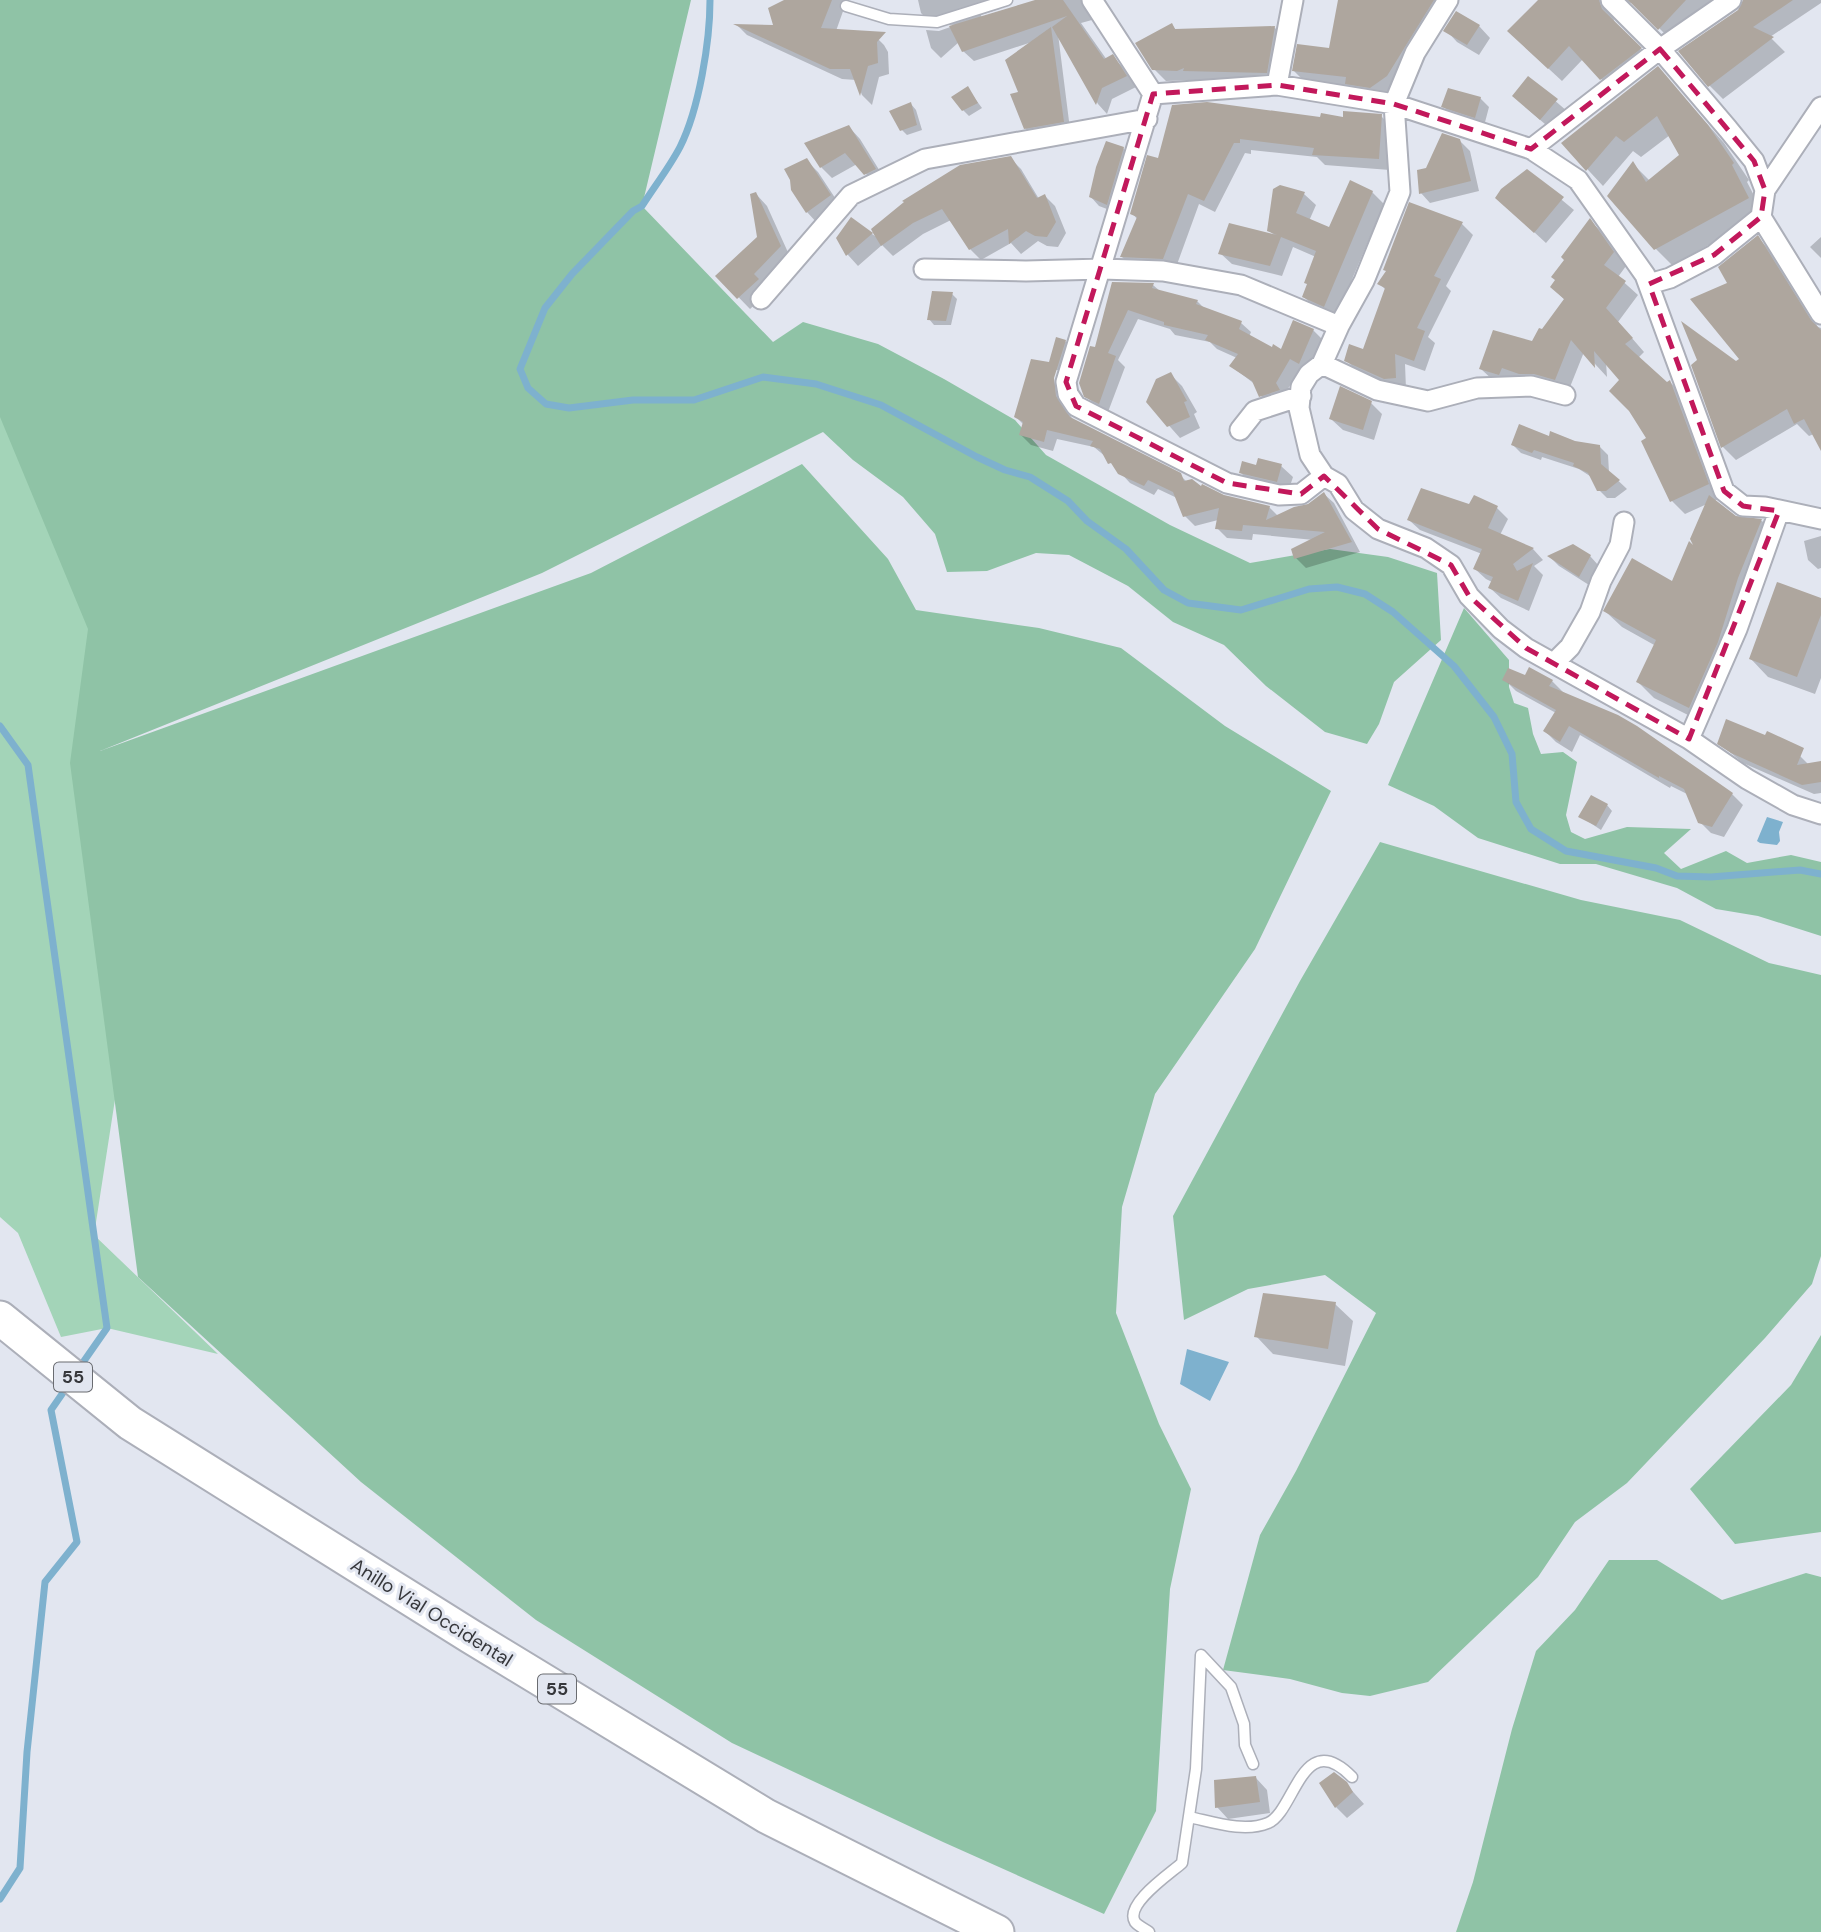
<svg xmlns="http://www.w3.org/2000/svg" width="1821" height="1932" viewBox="0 0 1821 1932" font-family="'DM Sans',sans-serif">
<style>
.green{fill:#a3d4b8}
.forest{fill:#8fc3a6}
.water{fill:#7eb1ce}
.shadow{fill:#0003;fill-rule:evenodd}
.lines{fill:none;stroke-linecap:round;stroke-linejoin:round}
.stream{stroke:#7eb1ce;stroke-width:7}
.building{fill:#aea69e}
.service-casing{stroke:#acafb9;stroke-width:13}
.minor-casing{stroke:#acafb9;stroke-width:23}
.trunk-casing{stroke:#acafb9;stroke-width:37}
.service{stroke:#fff;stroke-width:10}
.minor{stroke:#fff;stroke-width:19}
.trunk{stroke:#fff;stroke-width:33}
.marked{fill:none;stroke:#c2185b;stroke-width:5;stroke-dasharray:14 9;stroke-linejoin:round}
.labels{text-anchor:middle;stroke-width:6;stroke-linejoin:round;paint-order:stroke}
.shield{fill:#e2e6f0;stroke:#6a6c71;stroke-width:2}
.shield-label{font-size:18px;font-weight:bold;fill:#36373b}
.street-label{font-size:19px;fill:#36373b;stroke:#e2e6f0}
</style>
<rect width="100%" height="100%" fill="#e2e6f0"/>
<!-- green -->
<path class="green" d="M 0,23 L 112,239 L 88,629 L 118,1080 L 94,1235 L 218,1354 L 107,1328 L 61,1337 L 18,1233 L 0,1217 Z"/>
<!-- forest -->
<path class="forest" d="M 0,0 L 691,0 L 642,206 L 773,342 L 803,322 L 878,344 L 944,379 L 1015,420 L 1046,455 L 1170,525 L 1250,563 L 1330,549 L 1388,557 L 1437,573 L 1441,640 L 1394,682 L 1379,724 L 1367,744 L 1325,732 L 1266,686 L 1224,645 L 1173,622 L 1128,586 L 1069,555 L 1036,553 L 987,571 L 947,572 L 935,534 L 903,497 L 853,460 L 823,432 L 542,573 L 100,751 L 591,573 L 802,464 L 888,559 L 916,610 L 1039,628 L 1121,648 L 1225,726 L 1331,791 L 1255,949 L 1155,1094 L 1122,1207 L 1116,1313 L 1159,1424 L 1191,1489 L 1170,1589 L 1156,1811 L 1104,1914 L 943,1842 L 732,1743 L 536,1620 L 361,1482 L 138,1277 L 70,763 L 88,629 L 0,417 Z
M 1464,608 L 1509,660 L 1509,687 L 1514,703 L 1528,708 L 1533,734 L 1541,754 L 1563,752 L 1577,762 L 1566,815 L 1571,832 L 1585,839 L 1627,827 L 1691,829 L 1664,853 L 1681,869 L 1726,851 L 1747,863 L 1791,855 L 1821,862 L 1821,936 L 1758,916 L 1716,909 L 1677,888 L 1596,864 L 1560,864 L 1478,838 L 1434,806 L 1388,785 Z
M 1380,842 L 1581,900 L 1680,920 L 1769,963 L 1821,975 L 1821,1256 L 1812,1284 L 1765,1338 L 1627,1483 L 1575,1522 L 1538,1577 L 1428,1682 L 1370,1696 L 1342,1693 L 1290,1679 L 1223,1670 L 1260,1535 L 1296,1471 L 1376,1313 L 1325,1275 L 1248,1289 L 1184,1320 L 1173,1216 L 1300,981 Z
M 1821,1335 L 1821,1532 L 1735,1544 L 1690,1489 L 1791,1385 Z
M 1609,1560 L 1657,1560 L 1722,1600 L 1806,1573 L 1821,1577 L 1821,1932 L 1456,1932 L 1473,1882 L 1512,1729 L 1536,1651 L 1575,1610 Z"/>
<!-- water -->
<path class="water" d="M 1767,817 L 1783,822 L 1779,832 L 1780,841 L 1777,845 L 1760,843 L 1757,841 Z
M 1187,1349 L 1229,1362 L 1210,1401 L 1180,1384 Z"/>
<!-- shadow -->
<path class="shadow" d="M 786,0 L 847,0 L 836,31 L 872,33 L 884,45 L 888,52 L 889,74 L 879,77 L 872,105 L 862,95 L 856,80 L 842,79 L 747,35 L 738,26 L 775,27 Z
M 918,0 L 997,0 L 1000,9 L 981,15 L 982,18 L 1040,0 L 1081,0 L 1092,20 L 1081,23 L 1107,60 L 1112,57 L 1123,67 L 1136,87 L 1112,99 L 1107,114 L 1098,104 L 1058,34 L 1070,129 L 1033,135 L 1025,128 L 1020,93 L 1032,42 L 974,61 L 963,51 L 959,42 L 941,58 L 931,48 L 926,30 L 939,31 L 956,25 L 932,24 L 921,13 Z
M 1341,0 L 1454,0 L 1384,100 L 1307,84 L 1294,71 L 1330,50 Z
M 1541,0 L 1712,0 L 1669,38 L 1635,4 L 1623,1 L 1612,12 L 1615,24 L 1648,57 L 1614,93 L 1583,59 L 1562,81 L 1523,45 Z
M 1747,0 L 1821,0 L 1821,3 L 1770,37 L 1785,52 L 1723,99 L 1709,85 L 1739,11 Z
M 1172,25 L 1177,31 L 1274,27 L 1286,39 L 1278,84 L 1196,82 L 1194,80 L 1166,81 L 1154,69 Z
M 1479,26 L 1490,38 L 1479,55 L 1457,42 L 1446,30 Z
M 1658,68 L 1724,143 L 1749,180 L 1747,182 L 1764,215 L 1672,265 L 1656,249 L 1633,164 L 1650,181 L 1682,156 L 1670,135 L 1641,157 L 1633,151 L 1603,186 L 1564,144 Z
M 1529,78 L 1568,112 L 1552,130 L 1525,107 Z
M 967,88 L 982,108 L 969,116 L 963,110 Z
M 1480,98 L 1489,107 L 1484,126 L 1452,115 L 1443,106 Z
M 911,104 L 916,110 L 922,130 L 907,135 L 902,130 Z
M 1173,107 L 1321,119 L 1381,116 L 1393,128 L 1390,170 L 1325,165 L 1317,157 L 1251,150 L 1251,154 L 1245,153 L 1215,212 L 1199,204 L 1175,270 L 1133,268 L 1122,257 L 1138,220 L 1132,213 L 1159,161 Z
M 849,127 L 860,139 L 886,181 L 877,186 L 857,164 L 832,178 L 821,167 Z
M 1459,140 L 1470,151 L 1479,191 L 1430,203 L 1421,193 L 1427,169 Z
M 1123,148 L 1132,157 L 1115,212 L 1099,206 L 1091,197 Z
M 1010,158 L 1021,169 L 1039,199 L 1045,196 L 1055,206 L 1066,233 L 1058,247 L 1047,246 L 1038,241 L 1021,254 L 1011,243 L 981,260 L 970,249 L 951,220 L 923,234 L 893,256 L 882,245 L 858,266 L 848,255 L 838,238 L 851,220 L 878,238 Z
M 806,160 L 818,172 L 841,207 L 818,224 L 807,212 Z
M 1527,171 L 1574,210 L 1546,243 L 1509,209 Z
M 1280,187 L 1304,194 L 1316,205 L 1309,221 L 1330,230 L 1372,192 L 1384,204 L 1336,317 L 1315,308 L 1304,297 L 1316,257 L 1293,247 L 1282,276 L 1232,264 L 1220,253 L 1275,236 L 1269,230 Z
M 756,194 L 767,206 L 791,259 L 769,292 L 750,309 L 718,276 L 759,238 Z
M 1410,205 L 1462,224 L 1473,235 L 1446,286 L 1451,291 L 1428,337 L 1435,343 L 1425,371 L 1405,364 L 1406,389 L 1393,389 L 1357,371 L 1346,360 L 1364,351 L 1386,290 L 1380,284 L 1388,271 Z
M 1590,221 L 1603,233 L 1626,266 L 1618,277 L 1638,295 L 1618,322 L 1644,352 L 1638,358 L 1667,385 L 1670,382 L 1683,395 L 1721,498 L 1714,501 L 1735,518 L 1762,521 L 1778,537 L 1706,724 L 1654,698 L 1638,682 L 1656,646 L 1622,627 L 1605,611 L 1673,584 L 1698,552 L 1707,504 L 1685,514 L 1672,501 L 1643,442 L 1649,439 L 1622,380 L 1606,362 L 1607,377 L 1584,352 L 1568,392 L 1495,382 L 1481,369 L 1533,343 L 1565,300 L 1552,287 Z
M 1821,237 L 1821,258 L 1810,247 Z
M 1758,238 L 1771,251 L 1818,327 L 1821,328 L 1821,448 L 1814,434 L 1809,436 L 1797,424 L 1736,460 L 1723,447 L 1693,366 L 1736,364 L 1741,359 L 1729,284 Z
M 1114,283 L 1153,285 L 1161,292 L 1197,301 L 1205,309 L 1241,323 L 1251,332 L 1249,337 L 1273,349 L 1282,351 L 1294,322 L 1313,330 L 1323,340 L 1309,372 L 1300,368 L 1285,394 L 1271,406 L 1261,396 L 1256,385 L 1231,366 L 1237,358 L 1217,349 L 1210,342 L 1175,335 L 1170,329 L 1138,319 L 1118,360 L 1125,367 L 1108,412 L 1096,406 L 1086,396 Z
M 952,294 L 957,299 L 951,325 L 934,325 L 929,319 Z
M 1065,341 L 1075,351 L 1063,389 L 1065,408 L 1074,421 L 1180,475 L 1187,482 L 1223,497 L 1269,507 L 1278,516 L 1309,506 L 1324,494 L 1334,503 L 1360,552 L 1306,568 L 1296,558 L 1314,540 L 1253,534 L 1252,540 L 1227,538 L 1217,528 L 1218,520 L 1195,526 L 1185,516 L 1177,498 L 1158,489 L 1154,495 L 1130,483 L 1106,457 L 1094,447 L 1057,439 L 1053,451 L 1031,445 L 1021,435 L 1024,425 L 1016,417 ZM 1055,370 L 1059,370 L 1053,387 L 1050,386 Z
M 1170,374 L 1182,386 L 1197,412 L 1194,414 L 1200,428 L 1180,438 L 1148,402 Z
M 1370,402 L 1382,414 L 1374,440 L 1343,430 L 1331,419 Z
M 1550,438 L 1599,446 L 1608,455 L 1609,472 L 1627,489 L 1615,498 L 1607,498 L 1599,490 L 1593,478 L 1579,469 L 1542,457 L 1541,460 L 1521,453 L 1513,445 Z
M 1281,466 L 1293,477 L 1288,492 L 1252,484 L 1241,473 L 1258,467 Z
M 1470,506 L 1497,508 L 1508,519 L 1500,535 L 1533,549 L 1543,560 L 1534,566 L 1543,575 L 1529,611 L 1501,598 L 1490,588 L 1492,582 L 1486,579 L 1475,569 L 1482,554 L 1420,530 L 1409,520 Z
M 1821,536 L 1821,568 L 1818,569 L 1808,560 L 1804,541 Z
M 1590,556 L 1599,566 L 1589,585 L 1559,566 L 1550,557 Z
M 1821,600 L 1821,678 L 1815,694 L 1768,677 L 1751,659 Z
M 1530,670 L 1552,681 L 1563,692 L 1732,794 L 1743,805 L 1724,837 L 1711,833 L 1700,822 L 1689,795 L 1671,786 L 1670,788 L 1580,735 L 1572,752 L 1556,742 L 1545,731 L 1556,713 L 1516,691 L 1505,680 L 1525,677 Z
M 1719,743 L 1800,756 L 1809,765 L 1821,763 L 1821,793 L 1814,794 L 1743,763 Z
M 1607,805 L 1612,811 L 1601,830 L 1580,816 Z
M 1335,1304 L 1353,1321 L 1345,1366 L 1273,1354 L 1256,1336 Z
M 1256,1778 L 1267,1790 L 1270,1813 L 1228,1819 L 1217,1807 Z
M 1346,1784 L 1364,1804 L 1347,1818 L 1336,1807 Z"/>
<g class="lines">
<!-- stream -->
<path class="stream" d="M 710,0 C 710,42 699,109 680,147 C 669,168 654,187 642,206 L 633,211 L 572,274 L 545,308 L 520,369 L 528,388 L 546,404 L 569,408 L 633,400 L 694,400 L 763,377 L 816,384 L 881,405 L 977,457 L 1005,470 L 1030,477 L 1068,501 L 1087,521 L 1126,549 L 1164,590 L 1188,603 L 1241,610 L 1309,589 L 1337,587 L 1365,594 L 1393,612 L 1454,666 L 1494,717 L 1512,754 L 1516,802 L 1531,829 L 1566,851 L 1656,868 L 1677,876 L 1711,877 L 1800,870 L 1821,874
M 0,726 L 28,765 L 107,1328 L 77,1371
M 0,1899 L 20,1868 L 27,1752 L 45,1582 L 77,1542 L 51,1410 L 69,1384"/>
</g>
<!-- building -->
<path class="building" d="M 784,0 L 832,0 L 821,28 L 886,32 L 877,42 L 878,63 L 868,66 L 860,96 L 850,69 L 830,69 L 733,24 L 773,25 L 768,8 Z
M 1035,0 L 1063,0 L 1104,59 L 1113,54 L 1127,76 L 1102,88 L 1096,105 L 1052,27 L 1067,16 L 962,52 L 949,26 Z
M 1338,0 L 1434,0 L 1387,76 L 1370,88 L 1345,84 L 1346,77 L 1292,71 L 1297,44 L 1329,48 Z
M 1538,0 L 1599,0 L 1602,9 L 1642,48 L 1600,80 L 1569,46 L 1548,69 L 1507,31 Z
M 1628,0 L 1686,0 L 1658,30 Z
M 1743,0 L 1793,0 L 1753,27 L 1774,37 L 1708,87 L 1678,51 L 1738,10 Z
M 1456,11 L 1480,25 L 1467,45 L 1443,31 Z
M 1172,23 L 1175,29 L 1275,26 L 1267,73 L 1183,71 L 1184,68 L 1177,71 L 1152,70 L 1135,43 Z
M 1051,27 L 1064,122 L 1024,129 L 1010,94 L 1018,92 L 1005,60 Z
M 1658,66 L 1708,125 L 1734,163 L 1732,165 L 1749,198 L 1654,250 L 1607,196 L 1633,161 L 1646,182 L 1679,155 L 1657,116 L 1624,142 L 1616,136 L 1586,171 L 1561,143 Z
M 1528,76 L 1558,99 L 1540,120 L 1512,96 Z
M 968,86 L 978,103 L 962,111 L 951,97 Z
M 1448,88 L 1481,97 L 1475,118 L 1441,107 Z
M 911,102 L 917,125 L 900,131 L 889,111 Z
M 1207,102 L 1320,117 L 1321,113 L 1343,117 L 1343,111 L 1382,114 L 1379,159 L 1312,155 L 1314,148 L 1240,139 L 1240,143 L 1234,143 L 1204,201 L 1188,194 L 1163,259 L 1120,257 L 1137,217 L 1130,214 L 1147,155 L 1158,158 L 1172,105 Z
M 849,125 L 876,169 L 864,175 L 845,153 L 820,168 L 804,143 Z
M 1442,133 L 1460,139 L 1471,181 L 1419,194 L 1417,170 L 1426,168 Z
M 1106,141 L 1124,147 L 1107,205 L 1089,197 L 1096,167 Z
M 1011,156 L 1037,198 L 1045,194 L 1056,222 L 1047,237 L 1035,236 L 1026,231 L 1009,244 L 1008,229 L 969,250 L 942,209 L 913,223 L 881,246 L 873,233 L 846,256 L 836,238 L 851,217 L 873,233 L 871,229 L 904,202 L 902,201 L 960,165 Z
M 807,158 L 831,195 L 806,213 L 791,190 L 790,180 L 784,169 Z
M 1527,169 L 1564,197 L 1534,233 L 1495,198 L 1501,189 Z
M 1350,180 L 1373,191 L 1324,307 L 1302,297 L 1307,284 L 1304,283 L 1316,251 L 1281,237 L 1270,266 L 1218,254 L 1229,223 L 1277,235 L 1267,231 L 1273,189 L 1280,185 L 1305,192 L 1296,213 L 1329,227 Z
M 756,192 L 781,246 L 754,274 L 759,279 L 737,299 L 715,276 L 757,237 L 750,194 Z
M 1409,202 L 1463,222 L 1434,276 L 1441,279 L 1417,328 L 1425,331 L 1414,361 L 1395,354 L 1396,378 L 1384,379 L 1344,361 L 1349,344 L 1363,349 L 1385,288 L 1377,284 L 1386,271 L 1383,270 Z
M 1590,218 L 1614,252 L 1604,265 L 1626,281 L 1606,308 L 1633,338 L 1625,344 L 1667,382 L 1670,380 L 1709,484 L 1670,502 L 1641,441 L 1646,438 L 1629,411 L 1609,391 L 1619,380 L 1594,351 L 1595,368 L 1571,340 L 1555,380 L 1534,374 L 1519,374 L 1502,368 L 1499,375 L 1479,369 L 1493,330 L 1532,341 L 1539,328 L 1542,329 L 1564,299 L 1550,287 L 1555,280 L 1551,277 L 1564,260 L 1561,257 Z
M 1758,235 L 1811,320 L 1821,330 L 1821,451 L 1804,419 L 1794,424 L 1787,409 L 1721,448 L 1691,365 L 1697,360 L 1681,321 L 1736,361 L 1739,359 L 1690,299 L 1727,283 L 1718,267 Z
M 1112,282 L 1154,283 L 1152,288 L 1198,300 L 1196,304 L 1242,321 L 1239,329 L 1272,347 L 1273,344 L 1281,349 L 1293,320 L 1314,329 L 1299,364 L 1290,359 L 1276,383 L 1280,390 L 1259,397 L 1252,381 L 1229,366 L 1238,354 L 1205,340 L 1208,335 L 1164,325 L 1164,322 L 1128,310 L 1108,353 L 1116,356 L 1099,404 L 1084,397 L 1079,383 L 1090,346 L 1095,347 Z
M 932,291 L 953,292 L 946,321 L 927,320 Z
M 1056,337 L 1066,340 L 1054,378 L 1056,396 L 1070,417 L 1181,473 L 1184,481 L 1192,479 L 1201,486 L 1202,484 L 1224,495 L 1270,506 L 1266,520 L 1294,507 L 1308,504 L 1324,492 L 1352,542 L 1294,559 L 1291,549 L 1325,532 L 1243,525 L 1242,531 L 1215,529 L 1219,508 L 1183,517 L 1173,492 L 1148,480 L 1144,486 L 1118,474 L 1111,463 L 1108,464 L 1100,449 L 1090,446 L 1093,441 L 1047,430 L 1044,442 L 1019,435 L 1023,422 L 1014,417 L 1031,359 L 1049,362 Z
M 1171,372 L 1187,401 L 1184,402 L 1190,417 L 1167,427 L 1146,402 L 1156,379 Z
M 1340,386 L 1372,401 L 1363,430 L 1329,419 Z
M 1519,424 L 1549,436 L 1550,431 L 1575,441 L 1600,445 L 1601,464 L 1620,480 L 1606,491 L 1597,491 L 1588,473 L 1573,466 L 1574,463 L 1534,450 L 1532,453 L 1511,445 Z
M 1258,458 L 1282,464 L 1277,482 L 1239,473 L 1242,461 L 1256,465 Z
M 1421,488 L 1469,504 L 1474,495 L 1498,506 L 1488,528 L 1534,548 L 1513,564 L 1517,571 L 1533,563 L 1518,601 L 1488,588 L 1493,577 L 1473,569 L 1482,549 L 1407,520 Z
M 1709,495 L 1736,516 L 1762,519 L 1738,578 L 1718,642 L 1689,708 L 1636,682 L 1656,640 L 1603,611 L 1632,558 L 1672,581 L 1689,541 L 1693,545 L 1690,539 Z
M 1573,544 L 1591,555 L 1579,577 L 1547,556 Z
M 1777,582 L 1821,598 L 1821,615 L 1797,677 L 1749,659 Z
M 1529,667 L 1553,680 L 1549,686 L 1618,715 L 1637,726 L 1733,793 L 1712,827 L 1698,823 L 1684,789 L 1659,776 L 1659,778 L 1569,726 L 1560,742 L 1543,731 L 1556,710 L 1502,680 L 1508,668 L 1525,675 Z
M 1726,719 L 1765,735 L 1767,731 L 1804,748 L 1797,765 L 1821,761 L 1821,782 L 1802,785 L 1731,753 L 1717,744 Z
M 1591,795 L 1608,804 L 1596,826 L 1578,817 Z
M 1263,1293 L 1336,1302 L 1328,1349 L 1254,1337 Z
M 1334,1772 L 1347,1782 L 1353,1792 L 1335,1808 L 1319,1783 Z
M 1256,1776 L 1260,1802 L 1215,1808 L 1214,1780 Z"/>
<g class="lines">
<defs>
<path id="service" d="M 846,6 L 889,19 L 937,22 L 1007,0
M 1201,1655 L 1231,1687 L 1244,1724 L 1245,1745 L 1253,1764
M 1189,1817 C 1213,1822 1244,1833 1268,1823 C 1295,1812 1302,1726 1352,1777
M 1149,1932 C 1145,1929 1138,1926 1135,1922 C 1124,1904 1171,1873 1182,1863 L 1196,1769 L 1201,1655"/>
<path id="minor" d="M 1092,0 L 1153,94 L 1277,85 L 1394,104 L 1531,149 L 1578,180 L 1645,275 L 1724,491 L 1743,506 L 1765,507 L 1821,519
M 1448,0 L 1415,53 L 1394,104 L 1400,192 L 1364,281 L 1339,326 L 1322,364 L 1309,374 L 1301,387 L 1299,408 L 1310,455 L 1324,476 L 1338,484 L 1354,510 L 1378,529 L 1426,548 L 1451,565 L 1469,596 L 1501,629 L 1526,648 L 1689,739 L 1747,779 L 1793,805 L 1821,814
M 1611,0 L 1660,49 L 1728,129 L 1754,161 L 1765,190 L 1821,107
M 1277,85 L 1293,0
M 1153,94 L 1066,382 L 1068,394 L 1076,406 L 1227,483 L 1279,495 L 1301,494 L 1324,476
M 1531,149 L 1660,49 L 1731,0
M 1765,190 L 1761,217 L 1821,314
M 924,269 L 1026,271 L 1102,269 L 1163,271 L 1241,285 L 1339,326
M 1649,284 L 1670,278 L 1714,255 L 1761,217
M 761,299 L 851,195 L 925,159 L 1147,119
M 1322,364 L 1377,390 L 1428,401 L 1477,388 L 1531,386 L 1565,395
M 1240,430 L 1255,411 L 1301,396
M 1554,663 L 1570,647 L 1590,612 L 1601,581 L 1620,545 L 1624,522
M 1689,739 L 1737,629 L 1779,511"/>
<path id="trunk" d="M 0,1318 L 130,1423 L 470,1636 L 766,1816 L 997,1932"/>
</defs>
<!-- service casing -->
<use href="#service" class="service-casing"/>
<!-- minor casing -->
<use href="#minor" class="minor-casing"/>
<!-- trunk casing -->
<use href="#trunk" class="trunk-casing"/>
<!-- service -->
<use href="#service" class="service"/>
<!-- minor -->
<use href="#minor" class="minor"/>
<!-- trunk -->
<use href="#trunk" class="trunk"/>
</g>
<!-- marked area -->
<path class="marked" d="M 1660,49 L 1754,161 L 1765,190 L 1761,217 L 1714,255 L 1649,284 L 1724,491 L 1743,506 L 1779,511 L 1689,739 L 1526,648 L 1469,596 L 1451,565 L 1378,529 L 1324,476 L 1301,494 L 1227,483 L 1076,406 L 1066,382 L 1153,94 L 1277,85 L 1394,104 L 1531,149 Z"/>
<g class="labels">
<!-- shield labels -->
<g class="shield">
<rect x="54" y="1362.5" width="38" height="29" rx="5"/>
<rect x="538" y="1674.5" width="38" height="29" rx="5"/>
</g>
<g class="shield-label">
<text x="73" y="1383">55</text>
<text x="557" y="1695">55</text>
</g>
<!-- street labels -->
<g class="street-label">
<text transform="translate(432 1612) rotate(32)" y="7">Anillo Vial Occidental</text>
</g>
</g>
</svg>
